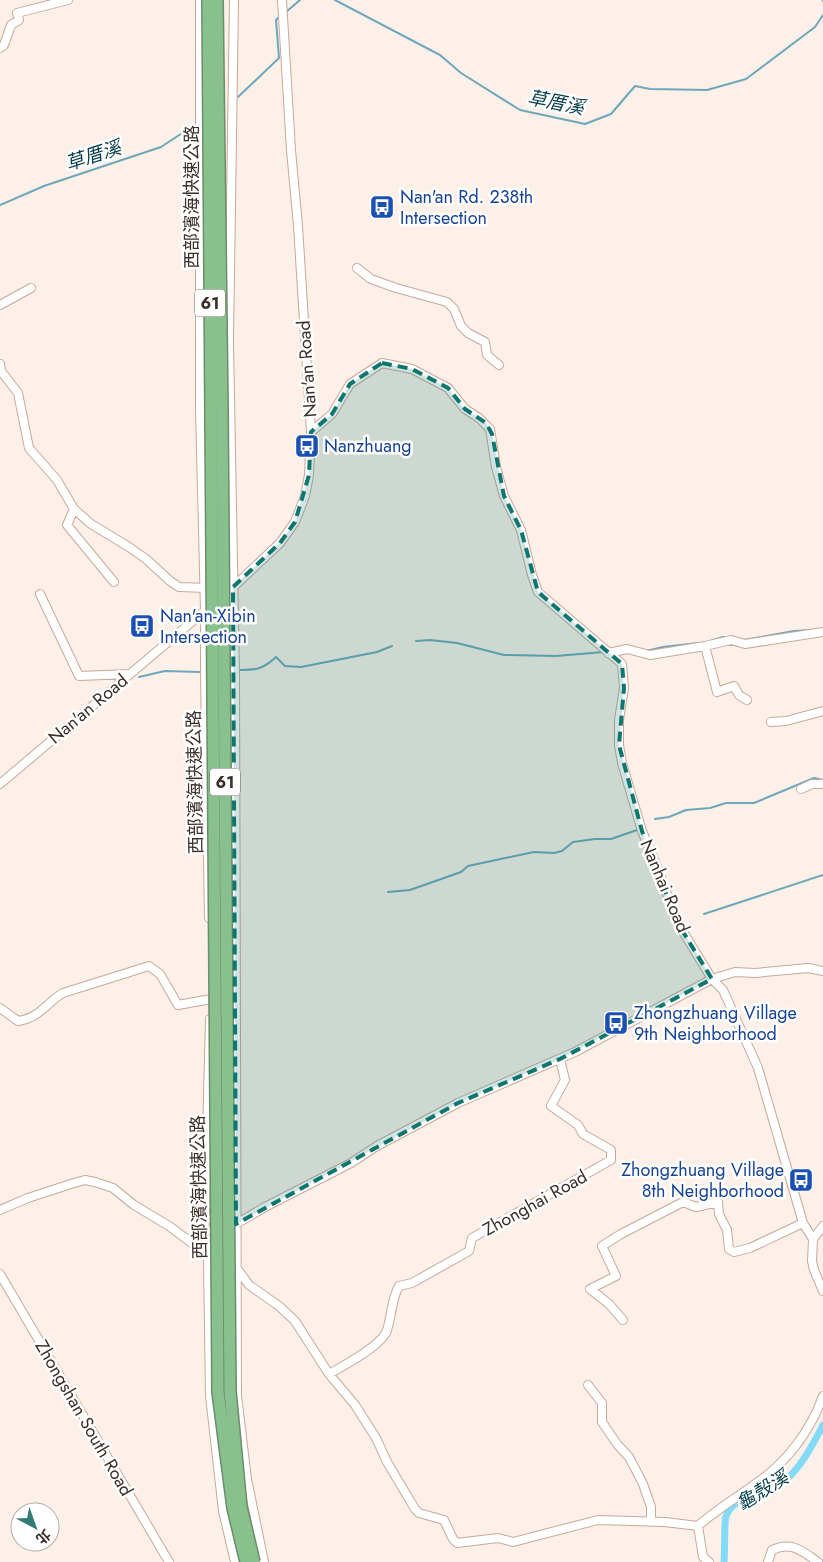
<svg xmlns="http://www.w3.org/2000/svg" width="823" height="1562" viewBox="0 0 823 1562" font-family="Jost,'Noto Sans TC',sans-serif">
<style>
.lines{fill:none;stroke-linecap:round;stroke-linejoin:round}
.stream{stroke:#6ea7b9;stroke-width:2}
.canal{stroke:#84dbf7;stroke-width:7}
.minor-casing{stroke:#c8a89a;stroke-width:10}
.minor{stroke:#fff;stroke-width:8}
.highway-bridge-casing{stroke:#6d8d6b;stroke-width:14;stroke-linecap:butt}
.highway-bridge{stroke:#88c08e;stroke-width:11}
.marked{fill:#0f766e;fill-opacity:0.2;stroke:#0f766e;stroke-width:4;stroke-dasharray:10 6;stroke-linejoin:round}
.labels{text-anchor:middle;stroke-width:5;stroke-linejoin:round;paint-order:stroke}
.shield{fill:#fff;stroke:#766d69;stroke-width:1}
.shield-label{font-size:16px;font-weight:bold;fill:#3c2f29}
.street-label{font-size:18px;fill:#3c2f29;stroke:#fff}
.transit-label{font-size:18px;fill:#164399;stroke:#fff;text-anchor:start}
.water-label{font-size:19px;font-style:italic;fill:#053d4b;stroke:#fff}
</style>
<rect width="100%" height="100%" fill="#fdf0e9"/>
<g class="lines">
<!-- stream -->
<path class="stream" d="M 335,0 L 440,55 L 461,73 L 520,110 L 585,124 L 611,114 L 635,86 L 650,89 L 707,90 L 746,79 L 815,27 L 823,15
M 823,0 L 823,1
M 286,12 L 300,0
M 238,97 L 279,58 L 276,20 L 280,16
M 0,205 L 44,186 L 161,147 L 193,126
M 744,640 L 794,631 L 811,630
M 416,641 L 430,640 L 457,643 L 504,655 L 556,656 L 604,652
M 710,641 L 723,637 L 727,638
M 646,651 L 663,647 L 698,643
M 240,670 C 257,670 263,669 276,657 L 285,666 L 301,667 L 377,652 L 392,646
M 139,677 L 165,671 L 200,672
M 655,819 L 669,817 L 686,810 L 710,808 L 726,803 L 754,803 L 814,778 L 823,780
M 388,892 L 410,890 L 461,872 L 468,866 L 534,852 L 554,853 L 562,851 L 573,842 L 595,839 L 611,839 L 637,830
M 704,914 L 823,875"/>
<!-- canal -->
<path class="canal" d="M 724,1562 C 725,1553 724,1522 726,1516 C 735,1493 772,1492 787,1479 C 803,1464 813,1444 823,1425"/>
<defs>
<path id="minor" d="M 200,0 L 200,410 L 205,610 L 205,674 L 209,918
M 234,0 L 229,341 L 235,675 L 237,1396 L 247,1479 L 264,1562
M 0,48 L 4,45 L 11,25 L 19,20 L 17,13 L 68,0
M 357,268 L 371,279 L 396,288 L 447,302 L 454,309 L 461,326 L 468,333 L 485,342 L 487,355 L 499,365
M 0,305 L 31,288
M 0,364 L 1,371 L 18,393 L 29,448 L 57,480 L 74,509 L 91,524 L 129,547 L 146,559 L 170,581 L 179,587 L 208,588
M 311,432 L 332,414 L 350,384 L 382,363 L 412,369 L 448,388 L 465,409 L 479,418 L 490,429 L 496,467 L 504,496 L 521,530 L 532,575 L 538,592 L 622,664 L 624,688 L 619,720 L 619,745 L 622,763 L 642,831 L 658,869 L 677,922 L 712,979 L 723,990 L 758,1068 L 803,1223 L 813,1239 L 812,1261 L 814,1270 L 823,1291
M 74,509 L 67,525 L 114,582
M 231,589 L 280,543 L 295,522 L 305,496 L 309,475 L 311,432 L 298,226 L 291,150 L 282,0
M 40,594 L 79,676 L 129,674
M 705,646 L 717,692 L 734,686 L 739,695 L 747,700
M 608,653 L 627,649 L 650,655 L 705,646 L 731,640 L 745,644 L 823,632
M 771,722 L 786,721 L 823,711
M 0,784 L 207,609
M 801,789 L 812,784 L 823,784
M 0,1008 L 18,1021 C 40,1018 47,1002 63,993 L 149,966 L 160,974 L 178,1005 L 211,999
M 210,1019 L 204,1252 L 208,1259 L 210,1396 L 223,1511 L 235,1562
M 0,1210 L 28,1198 L 74,1183 L 85,1180 L 95,1182 L 113,1188 L 134,1205 L 169,1226 L 204,1252 L 236,1267 L 249,1285 L 279,1306 L 295,1321 L 329,1374 L 355,1405 L 376,1438 L 387,1462 L 415,1509 L 419,1513 L 444,1520 L 453,1539 L 457,1543 L 498,1538 L 513,1542 L 598,1520 L 665,1522 L 698,1526
M 813,1239 L 823,1226
M 204,1252 L 236,1224 L 265,1207 L 351,1163 L 377,1146 L 458,1103 L 575,1052 L 712,979 L 735,972 L 755,973 L 808,968 L 823,971
M 0,1274 L 169,1562
M 623,1320 L 609,1304 L 590,1289 L 616,1276 L 602,1246 L 621,1234 L 683,1202 L 696,1207 L 718,1202 L 719,1214 L 727,1230 L 729,1249 L 734,1252 L 750,1248 L 803,1223
M 329,1374 C 343,1366 383,1345 387,1330 C 392,1315 391,1300 399,1286 L 412,1283 L 469,1251 L 472,1238 L 611,1160 L 611,1150 L 583,1134 L 578,1125 L 551,1106 L 565,1080 L 560,1059
M 588,1385 L 602,1403 L 602,1422 L 617,1444 L 629,1457 L 643,1484 L 651,1507 L 651,1522
M 709,1562 L 703,1557 L 698,1526 C 717,1509 738,1497 758,1482 C 787,1462 811,1430 823,1396
M 768,1562 L 772,1550 C 792,1541 802,1551 818,1562"/>
</defs>
<!-- minor casing -->
<use href="#minor" class="minor-casing"/>
<!-- minor -->
<use href="#minor" class="minor"/>
<defs>
<path id="highway-bridge" d="M 208,0 L 218,1392 L 233,1508 L 246,1562
M 217,0 L 222,409 L 230,1391 L 241,1507 L 254,1562"/>
</defs>
<!-- highway-bridge casing -->
<use href="#highway-bridge" class="highway-bridge-casing"/>
<!-- highway-bridge -->
<use href="#highway-bridge" class="highway-bridge"/>
</g>
<!-- marked area -->
<path class="marked" d="M 382,363 L 412,369 L 448,388 L 465,409 L 486,423 L 492,434 L 504,496 L 521,530 L 538,592 L 622,664 L 624,688 L 619,745 L 642,831 L 677,922 L 712,979 L 560,1059 L 458,1103 L 236,1224 L 233,587 L 280,543 L 295,522 L 309,475 L 311,432 L 332,414 L 350,384 Z"/>
<!-- icons -->
<defs>
<symbol id="bus-square" viewBox="-11 -11 22 22"><rect x="-9" y="-9" width="18" height="18" rx="4" fill="#1a4fb4" stroke="#fff"/><path d="M-5-6H5V4H4V6H2V4H-2V6H-4V4H-5ZM-3.5-4V0h7V-4ZM-3.5 1.2v1.5H-2V1.2ZM2 1.2v1.5H3.5V1.2Z" fill="#fff"/></symbol>
</defs>
<g fill-rule="evenodd">
<use href="#bus-square" x="368" y="193" width="28" height="28"/>
<use href="#bus-square" x="293" y="432" width="28" height="28"/>
<use href="#bus-square" x="128" y="612" width="28" height="28"/>
<use href="#bus-square" x="602" y="1009" width="28" height="28"/>
<use href="#bus-square" x="787" y="1166" width="28" height="28"/>
</g>
<g class="labels">
<!-- shield labels -->
<g class="shield">
<rect x="195" y="289.5" width="30" height="27" rx="4"/>
<rect x="210" y="768.5" width="30" height="27" rx="4"/>
</g>
<g class="shield-label">
<text x="210" y="309">61</text>
<text x="225" y="788">61</text>
</g>
<!-- street labels -->
<g class="street-label">
<text transform="translate(192 197) rotate(-90)" y="6">西部濱海快速公路</text>
<text transform="translate(307 369) rotate(-94)" y="6">Nan'an Road</text>
<text transform="translate(88 709) rotate(-40)" y="6">Nan'an Road</text>
<text transform="translate(195 782) rotate(-91)" y="6">西部濱海快速公路</text>
<text transform="translate(665 886) rotate(67)" y="6">Nanhai Road</text>
<text transform="translate(199 1187) rotate(-91)" y="6">西部濱海快速公路</text>
<text transform="translate(535 1203) rotate(-29)" y="6">Zhonghai Road</text>
<text transform="translate(84 1418) rotate(60)" y="6">Zhongshan South Road</text>
</g>
<!-- transit labels -->
<g class="transit-label">
<text x="400" y="203">Nan'an Rd. 238th<tspan x="400" dy="21">Intersection</tspan></text>
<text x="324" y="452">Nanzhuang</text>
<text x="160" y="622">Nan'an-Xibin<tspan x="160" dy="21">Intersection</tspan></text>
<text x="634" y="1019">Zhongzhuang Village<tspan x="634" dy="21">9th Neighborhood</tspan></text>
<text x="784" y="1176" text-anchor="end">Zhongzhuang Village<tspan x="784" dy="21">8th Neighborhood</tspan></text>
</g>
<!-- water labels -->
<g class="water-label">
<text transform="translate(556 102) rotate(11)" y="7">草厝溪</text>
<text transform="translate(93 155) rotate(-18)" y="7">草厝溪</text>
<text transform="translate(762 1490) rotate(-32)" y="7">龜殼溪</text>
</g>
</g>
<!-- north arrow -->
<g transform="translate(35 1527) rotate(139)"><circle r="24" fill="#ffffff" stroke="#b1aca9"/>
<path d="M0-4L9 19L0 12L-9 19Z" fill="#347b74"/>
<text y="-8" font-size="14" font-weight="bold" text-anchor="middle" fill="#3c2f29">北</text>
</g>
</svg>
